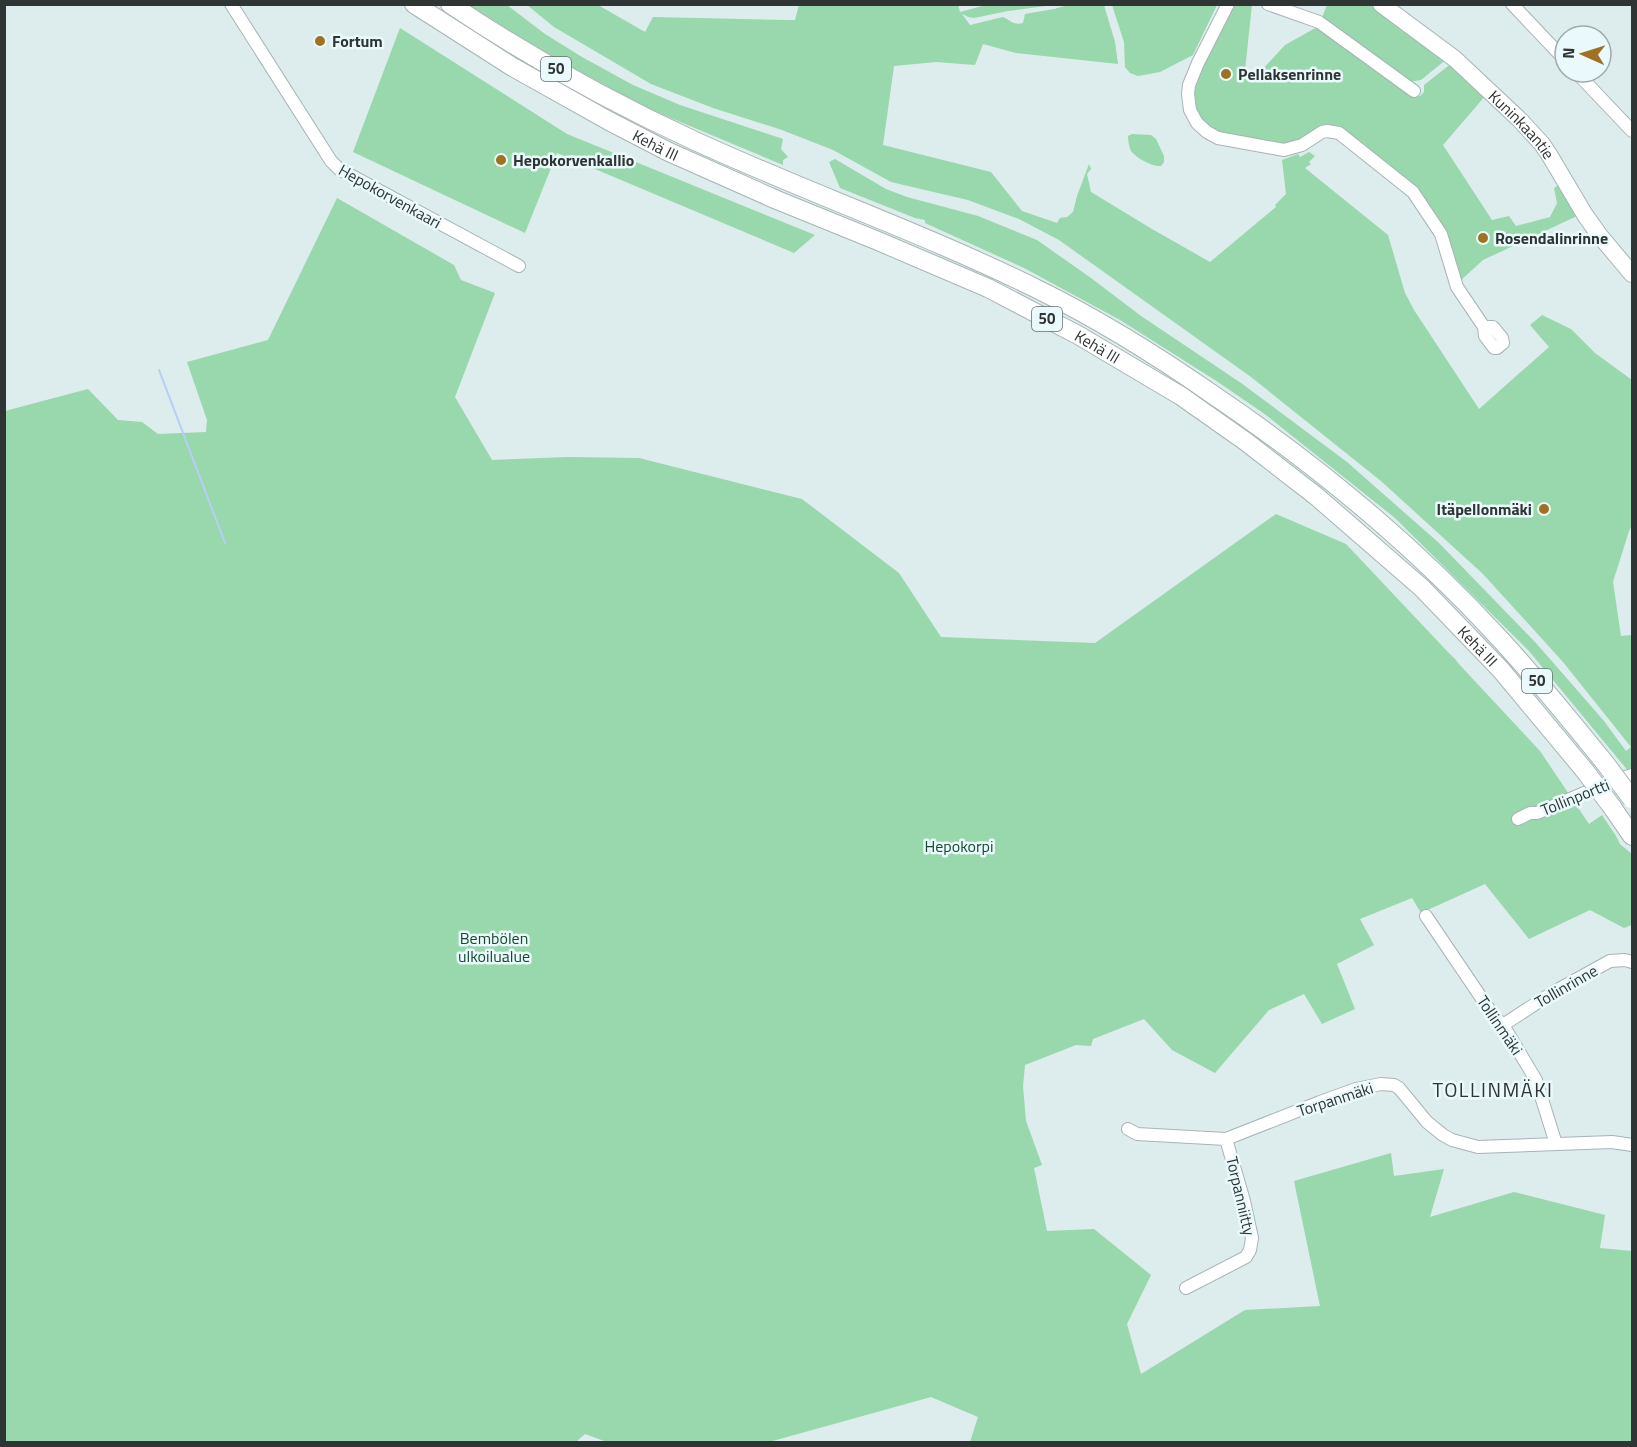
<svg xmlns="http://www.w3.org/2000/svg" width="1637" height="1447" viewBox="0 0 1637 1447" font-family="'Titillium Web',sans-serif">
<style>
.green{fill:#99d7ac}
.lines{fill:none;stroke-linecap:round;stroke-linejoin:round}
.stream{stroke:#b5cff5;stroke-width:2}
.minor-casing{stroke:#a7b4b6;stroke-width:14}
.major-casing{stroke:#a7b4b6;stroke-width:18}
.highway-casing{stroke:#a7b4b6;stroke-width:20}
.minor{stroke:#fff;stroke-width:12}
.major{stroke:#fff;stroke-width:16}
.highway{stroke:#fff;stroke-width:18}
.highway-bridge-casing{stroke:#a7b4b6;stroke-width:20;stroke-linecap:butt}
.highway-bridge{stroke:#fff;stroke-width:18}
.poi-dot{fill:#9f7123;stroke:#eaf9fb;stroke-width:2}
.labels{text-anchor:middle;stroke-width:5;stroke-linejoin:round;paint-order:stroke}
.shield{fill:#eaf9fb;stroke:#676f70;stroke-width:1.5}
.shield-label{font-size:15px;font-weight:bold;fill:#2f3435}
.poi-label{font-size:16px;font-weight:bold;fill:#2f3435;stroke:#eaf9fb;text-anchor:start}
.street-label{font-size:16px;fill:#2f3435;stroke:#eaf9fb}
.park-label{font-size:16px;fill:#154b2c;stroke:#eaf9fb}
.quarter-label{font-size:20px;letter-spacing:1.5px;fill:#2f3435;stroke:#eaf9fb}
</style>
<rect width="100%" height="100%" fill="#ddeced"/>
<!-- green -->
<path class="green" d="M 958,4 L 960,12 L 986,5 L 1053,5 L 1008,11 L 974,18 L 968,17 L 962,14 L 970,25 L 1003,17 C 1010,20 1014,26 1023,23 L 1025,14 L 1054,9 L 1068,5 L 1104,5 L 1115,42 L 1118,64 L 1016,53 L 983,44 L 975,65 L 936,62 L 894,66 L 883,145 L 991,172 L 1022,211 L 1057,223 L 1060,218 L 1067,217 L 1073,212 L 1077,196 L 1089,164 L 1091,169 L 1087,174 L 1091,192 L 1152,229 L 1210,262 L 1276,207 L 1275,205 L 1286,194 L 1282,160 L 1298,154 L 1300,157 L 1309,152 L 1315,156 L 1309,162 L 1311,164 L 1305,168 L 1388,235 L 1405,293 L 1414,310 L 1479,409 L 1549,347 L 1530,325 L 1542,315 L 1571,329 L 1595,353 L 1632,380 L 1632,525 L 1629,531 L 1613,582 L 1621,636 L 1632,635 L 1632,771 L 1629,772 L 1529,651 L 1395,518 L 1266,415 L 1218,382 L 1120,320 L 1024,268 L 925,223 L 925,220 L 915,218 L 840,188 L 829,162 L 835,159 L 886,189 L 907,197 L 978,216 L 1037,240 L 1091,278 L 1141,316 L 1241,383 L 1347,462 L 1439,543 L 1536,643 L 1604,721 L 1626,751 L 1631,747 L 1563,662 L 1483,574 L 1381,481 L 1251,377 L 1059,240 L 1019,219 L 968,200 L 891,182 L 833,150 L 782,130 L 713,108 L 651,84 L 554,27 L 527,5 L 598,5 L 645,32 L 653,17 L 785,20 L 795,20 L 799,5 Z
M 468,5 L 507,5 L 545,34 L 582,57 L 633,85 L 680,105 L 783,139 L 781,149 L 788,157 L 783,160 L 783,165 L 647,108 L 546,53 Z
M 1112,5 L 1112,4 L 1217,5 L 1193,55 L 1160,72 L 1138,76 L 1130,73 L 1125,67 L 1124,42 Z
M 1231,5 L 1252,5 L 1245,70 L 1261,71 L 1285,45 L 1319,26 L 1416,96 L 1420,96 L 1424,92 L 1424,85 L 1452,63 L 1486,95 L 1443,145 L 1492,220 L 1509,216 L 1516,226 L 1550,217 L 1557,203 L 1554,188 L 1562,183 L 1578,212 L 1575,217 L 1483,260 L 1460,281 L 1447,235 L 1355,140 L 1334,125 L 1326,125 L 1297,144 L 1283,146 L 1227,136 L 1211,130 L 1193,111 L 1193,82 Z
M 1327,5 L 1372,5 L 1408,28 L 1448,58 L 1421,80 L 1408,82 L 1321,20 Z
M 400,28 L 567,134 L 815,235 L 794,253 L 557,153 L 525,233 L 353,152 Z
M 1132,134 L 1151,135 L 1156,139 L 1164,156 L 1164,162 L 1161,166 C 1153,167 1136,158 1131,151 C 1129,146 1128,141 1128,136 Z
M 337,198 L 454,265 L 461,280 L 495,293 L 455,397 L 492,460 L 568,457 L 639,458 L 802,499 L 899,573 L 941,637 L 1095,643 L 1276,514 L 1346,544 L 1445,649 L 1456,660 L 1458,663 L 1540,751 L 1589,824 L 1602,815 L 1616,836 L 1620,844 L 1632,854 L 1632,925 L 1624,928 L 1590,910 L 1529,939 L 1485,884 L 1421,913 L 1412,898 L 1360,919 L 1374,945 L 1337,964 L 1355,1009 L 1322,1024 L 1304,994 L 1269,1010 L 1215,1073 L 1172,1050 L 1144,1019 L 1093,1039 L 1091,1046 L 1076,1045 L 1025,1065 L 1023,1086 L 1026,1121 L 1042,1165 L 1034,1168 L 1047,1231 L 1094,1229 L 1151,1275 L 1127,1324 L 1141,1374 L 1245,1310 L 1320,1306 L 1294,1181 L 1391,1153 L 1394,1176 L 1444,1169 L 1430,1217 L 1514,1192 L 1605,1215 L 1600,1248 L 1632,1251 L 1632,1442 L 970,1442 L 978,1417 L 931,1397 L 769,1442 L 607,1442 L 585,1434 L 576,1442 L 5,1442 L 5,411 L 88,389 L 118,420 L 142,422 L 158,434 L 206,432 L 207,420 L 187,362 L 268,340 Z"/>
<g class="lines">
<!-- stream -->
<path class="stream" d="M 159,370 L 225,543"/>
<defs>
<path id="minor" d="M 231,4 L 331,161 L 339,169 L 519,266
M 1228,4 L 1198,63 L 1189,85 L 1188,94 L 1190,110 L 1197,123 L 1207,132 L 1218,138 L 1284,150 L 1302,145 L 1322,132 L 1327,131 L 1339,133 L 1413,192 L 1441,234 L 1457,287 L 1484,327 L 1485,336 L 1494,348 L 1497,348 L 1503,343 L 1502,338 L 1493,327 L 1484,327
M 1268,4 L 1319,22 L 1414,91
M 1512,4 L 1565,60
M 1576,72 L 1632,131
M 1518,819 L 1530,813 L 1537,813 L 1608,783 L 1632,775
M 1426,916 L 1493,1015 L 1503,1025 L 1536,1080 L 1556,1144
M 1503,1025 L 1552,993 L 1610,961 L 1625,960 L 1632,962
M 1128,1129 L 1137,1134 L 1226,1139 L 1320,1102 L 1356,1089 L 1381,1084 L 1394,1085 L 1399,1088 L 1427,1122 L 1443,1135 L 1452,1140 L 1478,1147 L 1612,1142 L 1632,1145
M 1186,1288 L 1246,1257 L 1250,1250 L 1252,1238 L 1244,1201 L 1226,1139"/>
<g id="major">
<path id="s1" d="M 1381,4 L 1455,59 L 1520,120 L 1542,144 L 1550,156 L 1585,215 L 1600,236 L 1632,274"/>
</g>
<g id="highway">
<path id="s2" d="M 414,4 L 511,66 L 609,121 L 669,152 L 777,200 L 878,241 L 988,288 L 1078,335 L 1181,396 L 1245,441 L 1316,496 L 1422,588 L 1501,670 L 1585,771"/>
<path d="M 450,4 C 528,56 610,102 695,141 C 808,193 926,234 1037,289 C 1098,319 1156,355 1212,394 C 1317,465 1415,546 1500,639 C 1537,679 1571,721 1605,763"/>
<path d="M 1612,807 L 1632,836"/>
</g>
</defs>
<!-- minor casing -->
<use href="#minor" class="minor-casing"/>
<!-- major casing -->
<use href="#major" class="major-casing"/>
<!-- highway casing -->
<use href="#highway" class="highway-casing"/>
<!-- minor -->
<use href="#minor" class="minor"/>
<!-- major -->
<use href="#major" class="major"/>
<!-- highway -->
<use href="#highway" class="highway"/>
<defs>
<path id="highway-bridge" d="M 1605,763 L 1632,799
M 1585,771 L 1612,807"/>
</defs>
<!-- highway-bridge casing -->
<use href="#highway-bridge" class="highway-bridge-casing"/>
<!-- highway-bridge -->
<use href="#highway-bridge" class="highway-bridge"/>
</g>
<!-- markers -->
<g class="poi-dot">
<circle cx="320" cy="41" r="6"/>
<circle cx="1226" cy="74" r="6"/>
<circle cx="501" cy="160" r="6"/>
<circle cx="1483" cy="238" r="6"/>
<circle cx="1544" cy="509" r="6"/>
</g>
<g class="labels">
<!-- shield labels -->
<g class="shield">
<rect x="541" y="57" width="30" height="24" rx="4.5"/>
<rect x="1032" y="307" width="30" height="24" rx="4.5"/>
<rect x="1522" y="669" width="30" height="24" rx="4.5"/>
</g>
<g class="shield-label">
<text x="556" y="74">50</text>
<text x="1047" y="324">50</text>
<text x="1537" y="686">50</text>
</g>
<!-- poi labels -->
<g class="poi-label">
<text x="332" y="47">Fortum</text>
<text x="1238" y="80">Pellaksenrinne</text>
<text x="513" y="166">Hepokorvenkallio</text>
<text x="1495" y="244">Rosendalinrinne</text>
<text x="1532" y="515" text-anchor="end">Itäpellonmäki</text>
</g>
<!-- street labels -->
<g class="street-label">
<text dy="6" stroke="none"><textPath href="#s1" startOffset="186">Kuninkaantie</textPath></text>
<text dy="6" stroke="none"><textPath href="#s2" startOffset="280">Kehä III</textPath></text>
<text transform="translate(390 196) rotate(29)" y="6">Hepokorvenkaari</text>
<text dy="6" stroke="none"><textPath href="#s2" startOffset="766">Kehä III</textPath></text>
<text dy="6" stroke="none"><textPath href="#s2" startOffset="1252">Kehä III</textPath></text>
<text transform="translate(1575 797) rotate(-22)" y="6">Tollinportti</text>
<text transform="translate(1566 986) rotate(-30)" y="6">Tollinrinne</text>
<text transform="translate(1500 1025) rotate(56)" y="6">Tollinmäki</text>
<text transform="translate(1335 1099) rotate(-18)" y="6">Torpanmäki</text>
<text transform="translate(1241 1196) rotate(77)" y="6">Torpanniitty</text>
</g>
<!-- park labels -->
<g class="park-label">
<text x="959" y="852">Hepokorpi</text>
<text x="494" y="944">Bembölen<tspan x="494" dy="18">ulkoilualue</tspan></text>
</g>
<!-- quarter labels -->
<g class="quarter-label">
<text x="1493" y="1097">TOLLINMÄKI</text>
</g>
</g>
<!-- border -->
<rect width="1637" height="1447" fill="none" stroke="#2f3435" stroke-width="12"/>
<!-- north arrow -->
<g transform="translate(1583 54) rotate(273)"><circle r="28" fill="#eaf9fb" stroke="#9faaac" stroke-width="1.5"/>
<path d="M0-4.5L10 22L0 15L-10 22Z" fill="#9f7123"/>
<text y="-9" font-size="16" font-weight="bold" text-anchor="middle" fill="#2f3435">N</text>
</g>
</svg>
